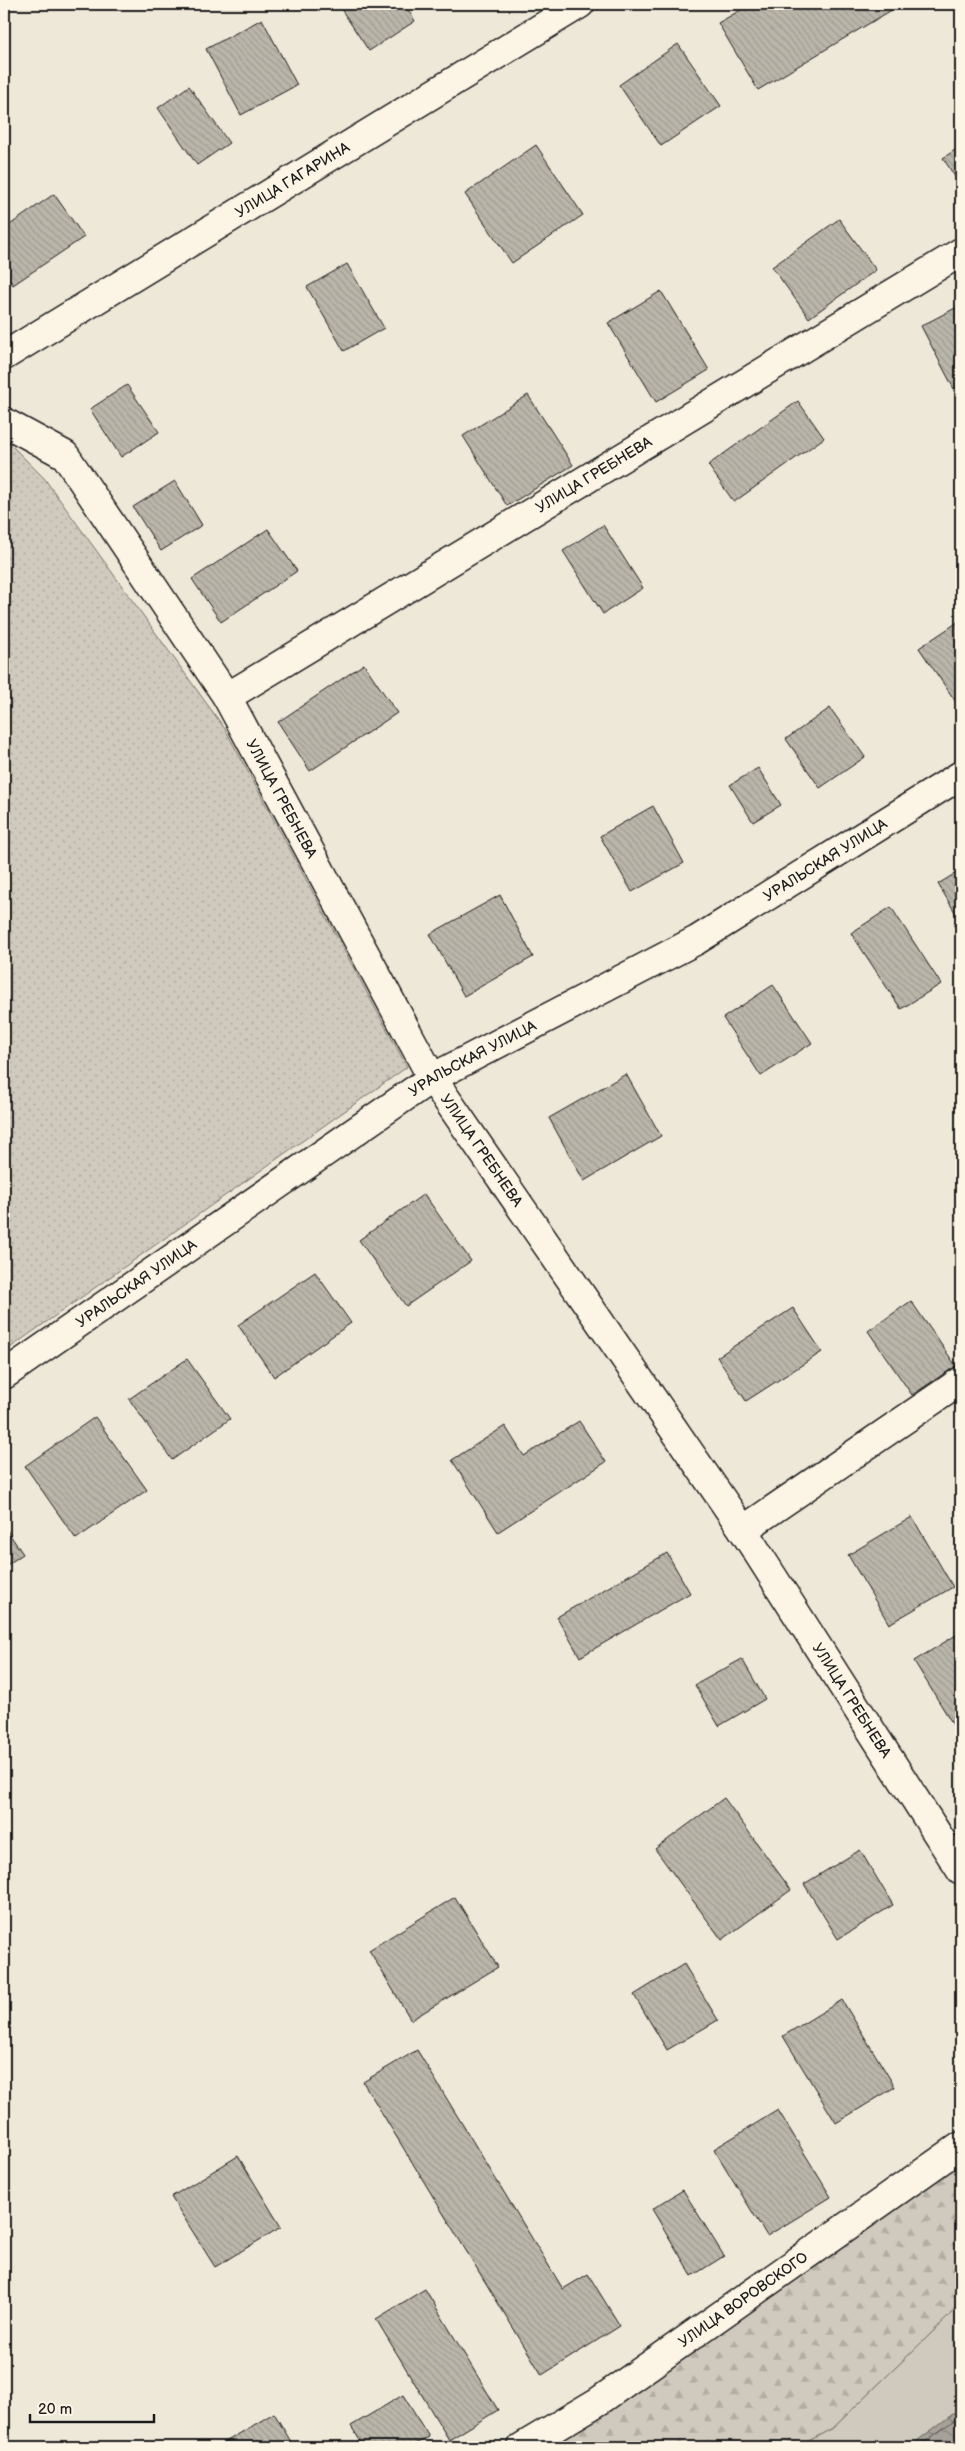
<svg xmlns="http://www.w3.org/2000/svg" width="965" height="2451" viewBox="0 0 965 2451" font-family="'Balsamiq Sans',sans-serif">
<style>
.green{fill:#cfcabd;stroke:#76736c}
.forest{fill:url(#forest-firs);stroke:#76736c}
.park{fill:url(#park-dots);stroke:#76736c}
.water{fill:url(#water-waves);stroke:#6f6c67}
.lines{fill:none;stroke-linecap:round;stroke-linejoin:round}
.shore{stroke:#54524e;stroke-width:1}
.building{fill:url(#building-back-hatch);stroke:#1c1c1c}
.minor-casing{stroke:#1c1c1c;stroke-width:31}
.minor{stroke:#fcf5e5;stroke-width:28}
.labels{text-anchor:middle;stroke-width:4;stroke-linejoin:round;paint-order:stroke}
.street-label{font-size:15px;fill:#1c1c1c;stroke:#fcf5e5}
</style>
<defs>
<pattern id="forest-firs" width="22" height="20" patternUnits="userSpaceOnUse" patternTransform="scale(1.25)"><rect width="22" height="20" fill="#cfcabd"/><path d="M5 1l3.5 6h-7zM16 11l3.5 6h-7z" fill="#b1ada2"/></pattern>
<pattern id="park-dots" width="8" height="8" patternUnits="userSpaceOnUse" patternTransform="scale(1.25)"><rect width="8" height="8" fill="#cfcabd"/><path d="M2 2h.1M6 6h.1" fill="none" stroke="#b1ada2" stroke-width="1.8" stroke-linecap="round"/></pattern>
<pattern id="water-waves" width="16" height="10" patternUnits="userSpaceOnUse" patternTransform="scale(1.25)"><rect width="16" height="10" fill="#a7a299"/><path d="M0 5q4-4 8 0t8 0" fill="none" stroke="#87837c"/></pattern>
<pattern id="building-back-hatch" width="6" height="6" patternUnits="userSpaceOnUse" patternTransform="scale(1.25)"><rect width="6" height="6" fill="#bab6aa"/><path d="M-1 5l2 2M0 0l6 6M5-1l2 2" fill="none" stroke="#9f9c92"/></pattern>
</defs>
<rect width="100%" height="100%" fill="#eee8d9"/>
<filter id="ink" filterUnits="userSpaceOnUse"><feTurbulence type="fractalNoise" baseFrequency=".02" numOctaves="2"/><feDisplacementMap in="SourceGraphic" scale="10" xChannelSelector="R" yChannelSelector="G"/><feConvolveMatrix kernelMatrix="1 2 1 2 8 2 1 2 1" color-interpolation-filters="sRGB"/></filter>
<g filter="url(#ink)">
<!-- green -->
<path class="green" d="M 961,2299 L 961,2408 L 909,2447 L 797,2447 L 833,2428 L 950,2315 Z"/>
<!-- forest -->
<path class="forest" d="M 961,2154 L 961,2299 L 950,2315 L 833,2428 L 797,2447 L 528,2447 Z"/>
<!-- park -->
<path class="park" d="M 10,444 L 44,478 L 225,729 L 407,1067 L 4,1352 L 4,448 Z"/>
<!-- water -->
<path class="water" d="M 961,2408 L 961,2447 L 909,2447 Z"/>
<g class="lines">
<!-- shore -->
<path class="shore" d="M 918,2447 L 961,2415"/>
</g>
<!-- building -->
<path class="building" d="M 349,4 L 404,4 L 415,21 L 369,51 L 341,9 Z
M 751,4 L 892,4 L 895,8 L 758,90 L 718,23 Z
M 262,19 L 297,85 L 241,115 L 206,49 Z
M 678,44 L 721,106 L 661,146 L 619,85 Z
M 189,86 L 229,143 L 197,165 L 158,108 Z
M 536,145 L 583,215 L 512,263 L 465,194 Z
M 961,146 L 961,186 L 943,158 Z
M 54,194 L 84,237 L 13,285 L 4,272 L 4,229 Z
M 839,219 L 876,270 L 809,318 L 772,267 Z
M 347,264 L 384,328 L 344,351 L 307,287 Z
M 661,291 L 709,370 L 656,402 L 608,323 Z
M 961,305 L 961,385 L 954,389 L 921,326 Z
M 127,385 L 159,432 L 121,457 L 90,409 Z
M 528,395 L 573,465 L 507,506 L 463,436 Z
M 798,401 L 824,438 L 734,502 L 708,465 Z
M 175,481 L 202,525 L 161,551 L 133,507 Z
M 603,525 L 643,588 L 603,614 L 563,551 Z
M 268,529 L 297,571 L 221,622 L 192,579 Z
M 961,620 L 961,699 L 956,702 L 919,648 Z
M 364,664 L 397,713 L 310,771 L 278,722 Z
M 830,708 L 865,757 L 820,788 L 786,739 Z
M 758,768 L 781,805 L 753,822 L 730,785 Z
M 653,806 L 684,863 L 632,892 L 600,836 Z
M 961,870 L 961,922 L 938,884 Z
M 500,895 L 533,957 L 464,996 L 430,934 Z
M 891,907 L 941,984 L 901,1009 L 851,933 Z
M 773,985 L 812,1043 L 761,1076 L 723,1018 Z
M 626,1074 L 661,1136 L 584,1181 L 549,1118 Z
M 424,1194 L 471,1261 L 406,1306 L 359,1240 Z
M 315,1272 L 351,1323 L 274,1377 L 238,1325 Z
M 911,1301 L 956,1366 L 912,1395 L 868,1331 Z
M 793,1308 L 822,1352 L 746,1401 L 717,1357 Z
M 187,1359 L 230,1419 L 172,1460 L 129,1399 Z
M 95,1417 L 147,1490 L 76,1539 L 25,1466 Z
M 579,1421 L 606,1462 L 498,1532 L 452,1460 L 505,1426 L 524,1456 Z
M 912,1517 L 953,1587 L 889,1624 L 848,1555 Z
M 4,1526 L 23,1554 L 4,1567 Z
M 667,1553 L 690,1593 L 580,1657 L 557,1617 Z
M 961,1632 L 961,1729 L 957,1731 L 914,1661 Z
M 742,1659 L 765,1699 L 719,1726 L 695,1685 Z
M 724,1798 L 791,1890 L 722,1940 L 655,1849 Z
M 860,1850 L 893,1905 L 838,1939 L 804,1884 Z
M 455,1897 L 498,1967 L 411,2020 L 369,1950 Z
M 684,1964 L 718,2020 L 667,2050 L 634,1995 Z
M 842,2000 L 895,2087 L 836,2123 L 783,2036 Z
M 417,2050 L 563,2289 L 588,2274 L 620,2326 L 542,2375 L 363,2082 Z
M 778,2110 L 831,2197 L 767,2236 L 714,2149 Z
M 238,2156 L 281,2227 L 215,2267 L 171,2197 Z
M 683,2190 L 724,2256 L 692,2276 L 652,2209 Z
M 425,2289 L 498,2410 L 449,2440 L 376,2319 Z
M 403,2395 L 429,2437 L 411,2447 L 364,2447 L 351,2426 Z
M 274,2413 L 294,2447 L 217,2447 Z"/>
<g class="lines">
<defs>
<g id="minor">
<path id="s1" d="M 4,356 L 580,4"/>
<path id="s2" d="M 4,422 L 65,455 L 227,697 L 432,1078 L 743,1530 L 961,1871"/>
<path id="s3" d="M 227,697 L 961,252"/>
<path id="s4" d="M 4,1375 L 432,1078 L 697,940 L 961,775"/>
<path d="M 743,1530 L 961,1381"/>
<path id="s5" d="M 522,2447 L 599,2401 L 961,2146"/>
</g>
</defs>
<!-- minor casing -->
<use href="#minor" class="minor-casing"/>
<!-- minor -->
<use href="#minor" class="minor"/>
</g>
</g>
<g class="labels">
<!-- street labels -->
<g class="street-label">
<text dy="5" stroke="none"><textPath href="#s1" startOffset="338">УЛИЦА ГАГАРИНА</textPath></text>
<text dy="5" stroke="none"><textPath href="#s3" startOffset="429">УЛИЦА ГРЕБНЕВА</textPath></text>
<text dy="5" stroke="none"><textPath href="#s2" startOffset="476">УЛИЦА ГРЕБНЕВА</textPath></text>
<text dy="5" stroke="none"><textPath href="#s4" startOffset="971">УРАЛЬСКАЯ УЛИЦА</textPath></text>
<text dy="5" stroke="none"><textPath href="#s4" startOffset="566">УРАЛЬСКАЯ УЛИЦА</textPath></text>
<text dy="5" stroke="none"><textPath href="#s2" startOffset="881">УЛИЦА ГРЕБНЕВА</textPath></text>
<text dy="5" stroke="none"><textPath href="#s4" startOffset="161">УРАЛЬСКАЯ УЛИЦА</textPath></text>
<text dy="5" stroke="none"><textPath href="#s2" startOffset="1544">УЛИЦА ГРЕБНЕВА</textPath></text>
<text dy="5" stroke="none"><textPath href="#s5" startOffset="266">УЛИЦА ВОРОВСКОГО</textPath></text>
</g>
</g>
<!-- margin -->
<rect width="965" height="2451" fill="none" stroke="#fcf5e5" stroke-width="20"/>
<rect x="10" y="10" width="945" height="2431" fill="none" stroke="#1c1c1c" stroke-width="2" filter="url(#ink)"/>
<!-- scale -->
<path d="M30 2414v8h124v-8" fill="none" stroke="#1c1c1c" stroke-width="2.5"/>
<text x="38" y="2414" font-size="15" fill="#1c1c1c" stroke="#fcf5e5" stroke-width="4" paint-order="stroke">20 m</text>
</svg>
